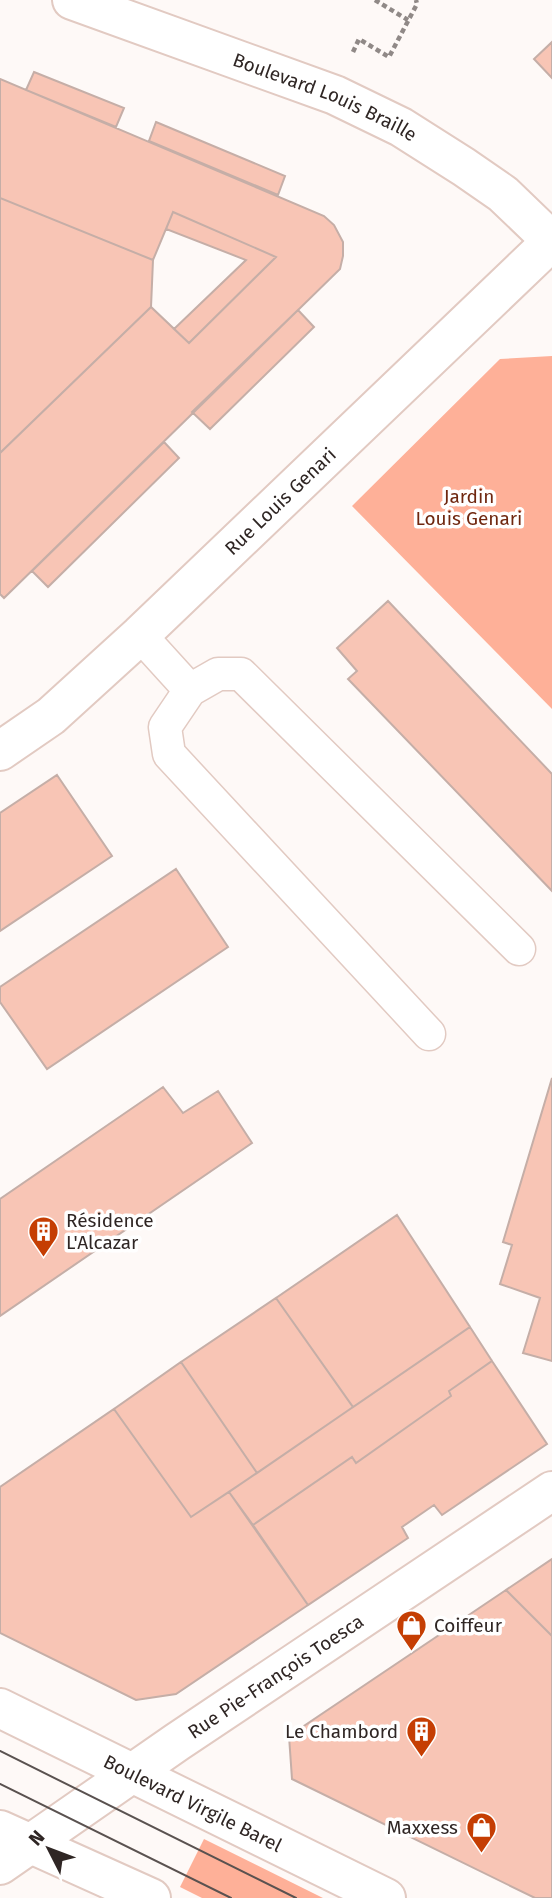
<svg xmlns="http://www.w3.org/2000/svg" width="552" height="1898" viewBox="0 0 552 1898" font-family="'Fira Sans',sans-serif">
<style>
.green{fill:#feb098}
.building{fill:#f8c5b5;stroke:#c5aea7;stroke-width:2}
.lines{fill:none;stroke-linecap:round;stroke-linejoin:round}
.lane-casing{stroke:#e2cac2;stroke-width:35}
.street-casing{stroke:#e2cac2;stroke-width:42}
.secondary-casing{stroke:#e2cac2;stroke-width:42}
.path{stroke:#908987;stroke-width:4.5;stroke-dasharray:5 3.5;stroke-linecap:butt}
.lane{stroke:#fff;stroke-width:32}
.street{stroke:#fff;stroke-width:38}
.secondary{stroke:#fff;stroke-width:38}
.tram{stroke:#5a5250;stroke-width:2}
.labels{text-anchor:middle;stroke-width:7;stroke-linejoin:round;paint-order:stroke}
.street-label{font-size:19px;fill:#2f2624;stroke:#fff}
.park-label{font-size:19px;fill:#6f270f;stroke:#fff}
.poi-label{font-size:19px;fill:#2f2624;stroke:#fff;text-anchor:start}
</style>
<rect width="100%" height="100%" fill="#fef9f7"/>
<!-- green -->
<path class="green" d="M 552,356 L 552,709 L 352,506 L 500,359 Z
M 204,1839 L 323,1898 L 202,1898 L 180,1887 Z"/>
<!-- building -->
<path class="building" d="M 552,42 L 552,78 L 534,59 Z
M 34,72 L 124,108 L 116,127 L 26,90 Z
M 0,79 L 324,216 L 334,225 L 343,242 L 343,256 L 340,269 L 4,598 L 0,594 L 0,453 L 151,307 L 189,343 L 276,257 L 173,212 L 153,260 L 0,198 Z
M 156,122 L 285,176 L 278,195 L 149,141 Z
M 0,198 L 153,260 L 151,307 L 0,453 Z
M 173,212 L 276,257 L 189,343 L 174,329 L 246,260 L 166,229 Z
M 298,310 L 314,327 L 210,429 L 192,412 Z
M 164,442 L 179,458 L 48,587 L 32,571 Z
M 388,601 L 552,774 L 552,891 L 348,679 L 357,671 L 337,648 Z
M 57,775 L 112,856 L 0,931 L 0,813 Z
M 176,869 L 228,947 L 47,1069 L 0,1002 L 0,987 Z
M 552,1078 L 552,1361 L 523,1353 L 540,1298 L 500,1284 L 512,1245 L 503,1242 Z
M 163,1087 L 183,1113 L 218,1091 L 252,1143 L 0,1316 L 0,1199 Z
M 397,1215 L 470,1327 L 353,1407 L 276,1298 Z
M 276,1298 L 353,1407 L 257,1473 L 181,1362 Z
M 470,1327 L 492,1361 L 449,1391 L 451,1396 L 356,1463 L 352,1457 L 253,1525 L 229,1492 Z
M 492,1361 L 547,1444 L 442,1515 L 434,1505 L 402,1527 L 408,1538 L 308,1605 L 253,1525 L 352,1457 L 356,1463 L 451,1396 L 449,1391 Z
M 181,1362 L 257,1473 L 191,1517 L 114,1409 Z
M 114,1409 L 191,1517 L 229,1492 L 308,1605 L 176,1694 L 136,1700 L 0,1633 L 0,1487 Z
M 552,1559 L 552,1636 L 506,1590 Z
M 506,1590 L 552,1636 L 552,1898 L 535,1898 L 292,1779 L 289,1736 Z"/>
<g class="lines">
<defs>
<path id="lane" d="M 140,635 L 190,690 L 165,727 L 169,754 L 429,1034
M 190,690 L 218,674 L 241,674 L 519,949"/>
<g id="street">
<path id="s1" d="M 72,0 L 335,95 L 401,127 L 464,167 L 503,194 L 552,241"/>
<path id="s2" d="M 0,751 L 51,716 L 140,635 L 552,241"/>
<path id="s3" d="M 0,1865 L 177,1742 L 552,1491"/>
</g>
<g id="secondary">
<path id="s4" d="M 0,1708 L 386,1898"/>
<path d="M 0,1830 L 151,1898"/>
</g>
</defs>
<!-- lane casing -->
<use href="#lane" class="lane-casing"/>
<!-- street casing -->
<use href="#street" class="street-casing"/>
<!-- secondary casing -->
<use href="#secondary" class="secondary-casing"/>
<!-- path -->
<path class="path" d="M 375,0 L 408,20
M 353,52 L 359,39 L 389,57 L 417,4 L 416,0"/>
<!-- lane -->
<use href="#lane" class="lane"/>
<!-- street -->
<use href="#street" class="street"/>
<!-- secondary -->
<use href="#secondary" class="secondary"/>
<!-- tram -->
<path class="tram" d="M 0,1751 L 296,1898
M 0,1784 L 231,1898"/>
</g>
<!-- icons -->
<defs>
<symbol id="building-pin" viewBox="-11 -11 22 30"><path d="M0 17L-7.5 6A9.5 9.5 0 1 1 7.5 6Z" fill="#c53e03" stroke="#fff"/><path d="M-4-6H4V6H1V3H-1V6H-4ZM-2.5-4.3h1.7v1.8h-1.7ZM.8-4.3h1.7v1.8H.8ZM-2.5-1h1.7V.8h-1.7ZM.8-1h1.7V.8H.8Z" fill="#fff"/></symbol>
<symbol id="shop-pin" viewBox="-11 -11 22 30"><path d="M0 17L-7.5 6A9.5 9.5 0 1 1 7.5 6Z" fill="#c53e03" stroke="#fff"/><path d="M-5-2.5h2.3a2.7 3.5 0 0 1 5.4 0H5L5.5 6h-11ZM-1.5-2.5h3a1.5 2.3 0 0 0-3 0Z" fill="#fff"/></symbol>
</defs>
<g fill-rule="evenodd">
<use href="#building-pin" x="26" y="1214" width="35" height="47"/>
<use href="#shop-pin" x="394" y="1608" width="35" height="47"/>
<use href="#building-pin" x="404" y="1714" width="35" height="47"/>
<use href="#shop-pin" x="464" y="1810" width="35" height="47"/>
</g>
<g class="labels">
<!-- street labels -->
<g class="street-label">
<text dy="7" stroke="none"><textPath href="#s1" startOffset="271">Boulevard Louis Braille</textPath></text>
<text dy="7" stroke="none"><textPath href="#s2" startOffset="376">Rue Louis Genari</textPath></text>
<text dy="7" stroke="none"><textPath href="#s3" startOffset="334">Rue Pie-François Toesca</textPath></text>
<text dy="7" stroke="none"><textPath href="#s4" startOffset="215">Boulevard Virgile Barel</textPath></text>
</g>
<!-- park labels -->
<g class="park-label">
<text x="469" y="503">Jardin<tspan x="469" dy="22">Louis Genari</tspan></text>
</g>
<!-- poi labels -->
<g class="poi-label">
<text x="66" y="1227">Résidence<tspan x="66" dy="22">L'Alcazar</tspan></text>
<text x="434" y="1632">Coiffeur</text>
<text x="398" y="1738" text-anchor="end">Le Chambord</text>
<text x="458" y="1834" text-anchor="end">Maxxess</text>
</g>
</g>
<!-- north arrow -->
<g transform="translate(49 1849) rotate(312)" stroke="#ffffff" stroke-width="5" paint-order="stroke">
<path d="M0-5L12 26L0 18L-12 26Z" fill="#2f2624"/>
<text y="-10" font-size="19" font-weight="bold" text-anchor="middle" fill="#2f2624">N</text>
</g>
</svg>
